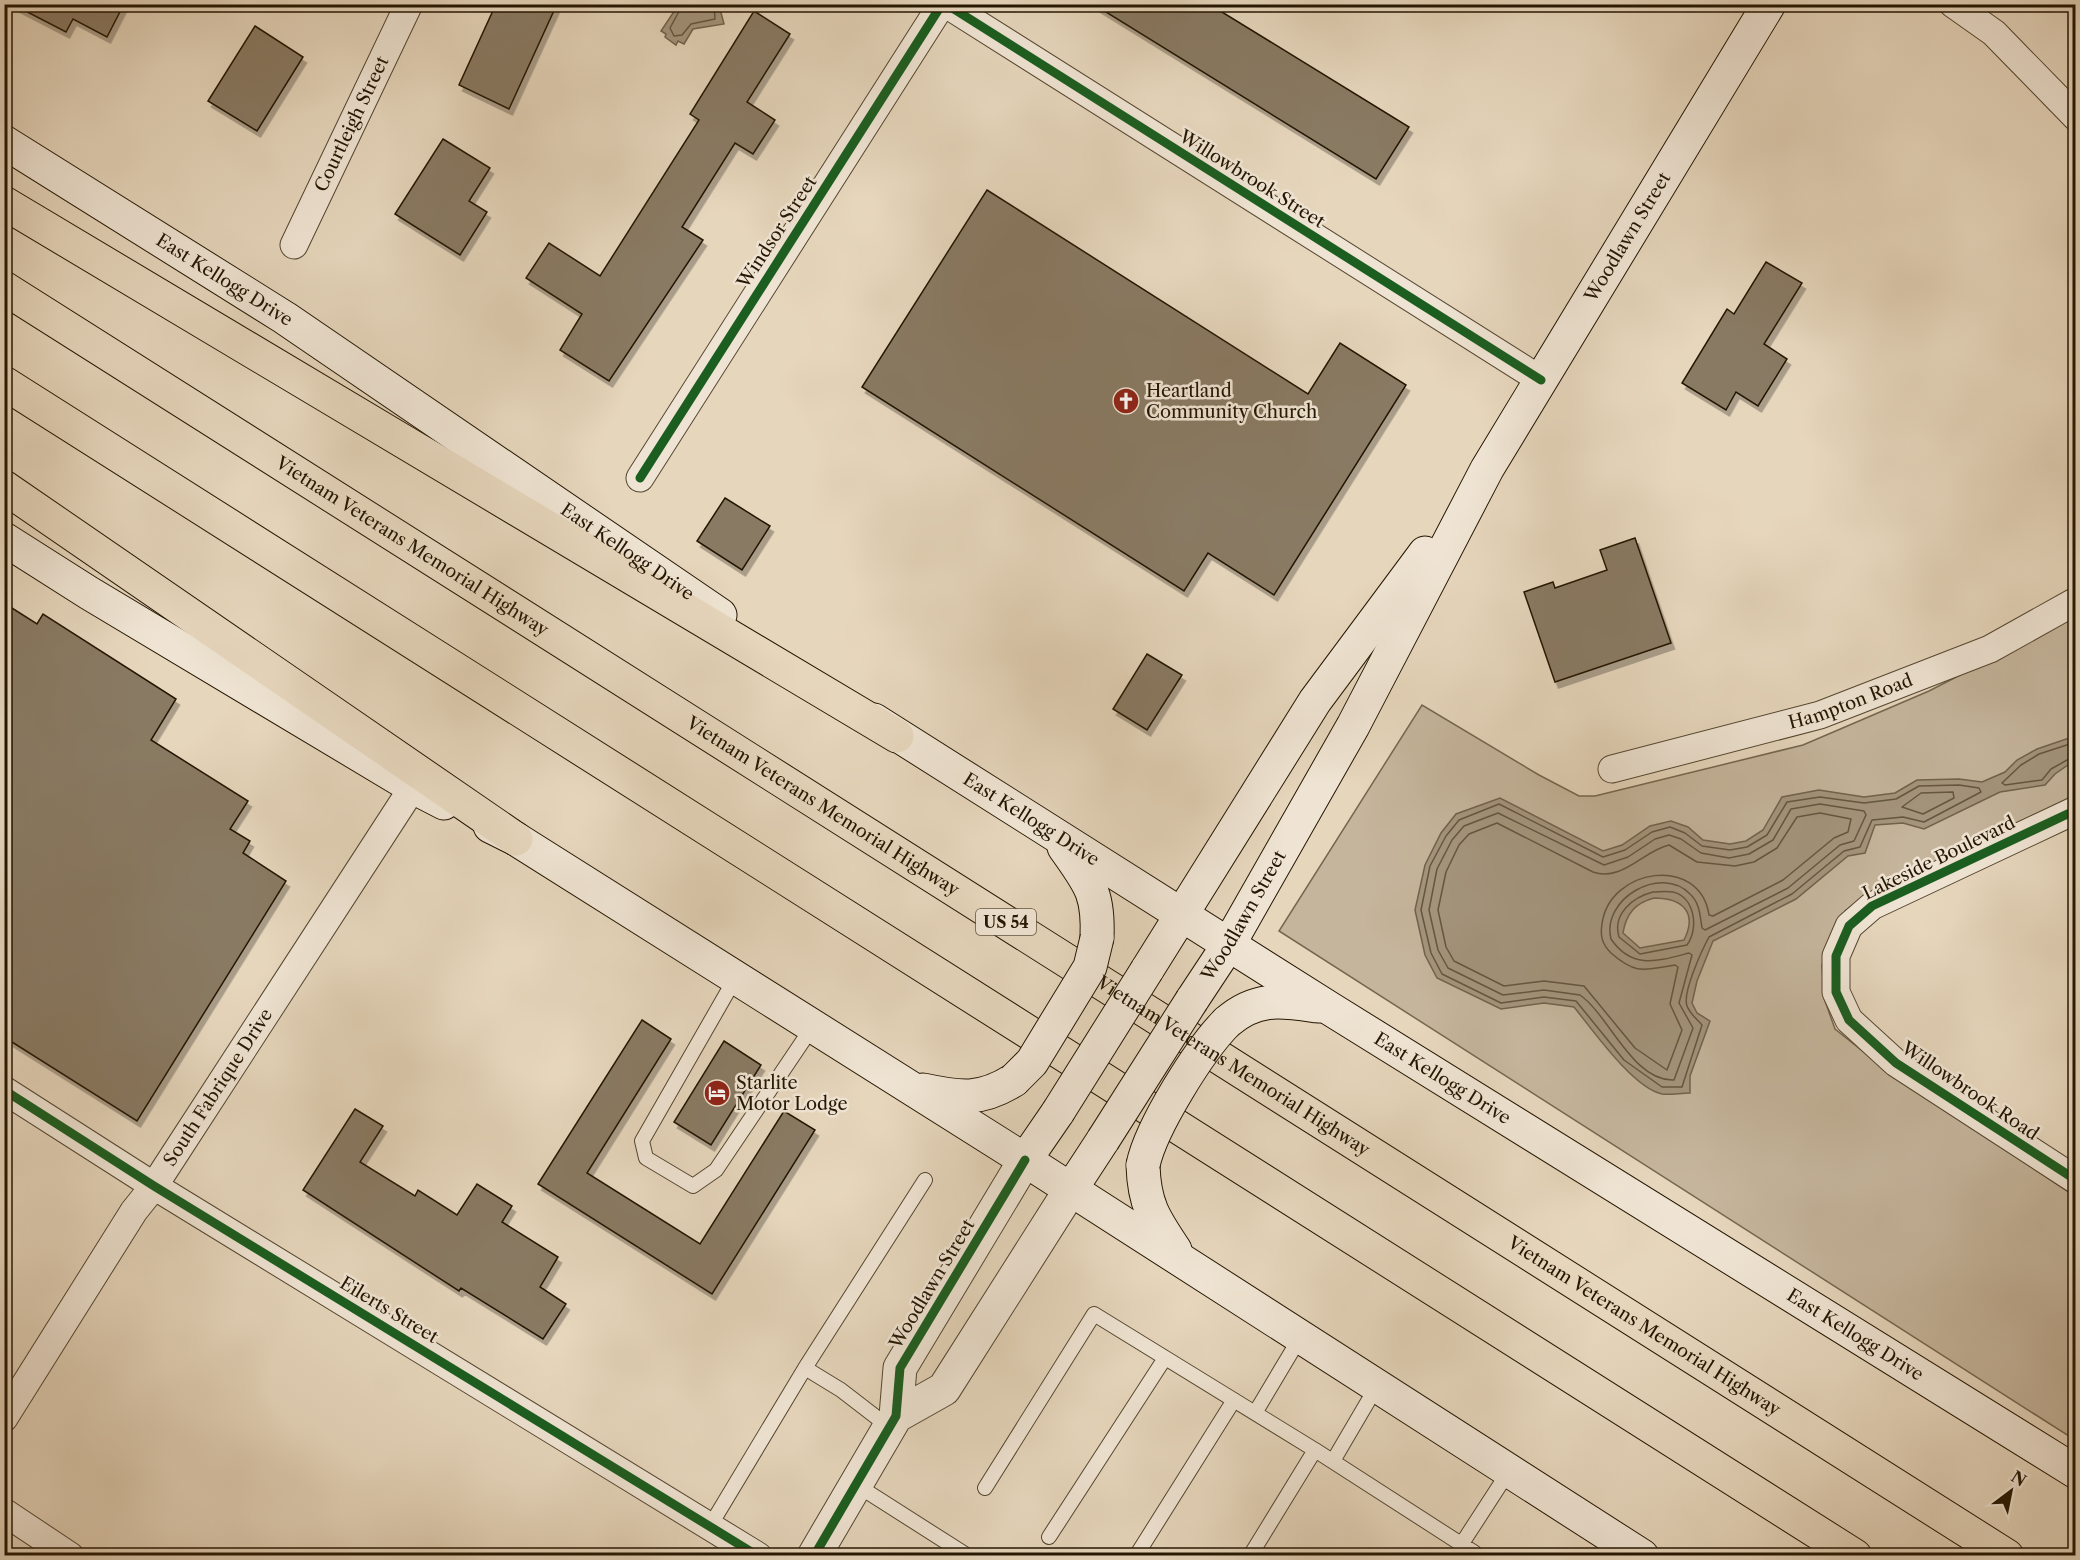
<svg xmlns="http://www.w3.org/2000/svg" width="2080" height="1560" viewBox="0 0 2080 1560" font-family="'Libre Caslon Text',serif">
<style>
.green{fill:#c5b59c;stroke:#74664f;stroke-width:1.5}
.water{fill:#a4957d;stroke:#71624c;stroke-width:1.5;fill-rule:evenodd}
.lines{fill:none;stroke-linecap:round;stroke-linejoin:round}
.shore{stroke:#645640;stroke-width:1.5}
.building{fill:#897a63;stroke:#241602;stroke-width:1.5;filter:url(#shadow)}
.service-casing{stroke:#544630;stroke-width:16}
.minor-casing{stroke:#544630;stroke-width:29}
.tertiary-casing{stroke:#544630;stroke-width:35}
.secondary-casing{stroke:#241602;stroke-width:35}
.motorway-casing{stroke:#241602;stroke-width:35}
.service{stroke:#efe4d3;stroke-width:14}
.minor{stroke:#efe4d3;stroke-width:27}
.tertiary{stroke:#efe4d3;stroke-width:33}
.secondary{stroke:#efe4d3;stroke-width:33}
.motorway{stroke:#e6d6bc;stroke-width:33}
.secondary-bridge-casing{stroke:#241602;stroke-width:35;stroke-linecap:butt}
.secondary-bridge{stroke:#efe4d3;stroke-width:33}
.cycleway-casing{stroke:#efe4d3;stroke-width:13}
.cycleway{stroke:#1b5e20;stroke-width:9}
.labels{text-anchor:middle;stroke-width:5;stroke-linejoin:round;paint-order:stroke}
.shield{fill:#efe4d3;stroke:#615441;stroke-width:1.5}
.shield-label{font-size:16px;font-weight:bold;fill:#241602}
.street-label{font-size:18px;fill:#241602;stroke:#efe4d3}
.poi-label{font-size:18px;fill:#241602;stroke:#efe4d3;text-anchor:start}
</style>
<defs>
<filter id="shadow"><feDropShadow dx="3.5" dy="6" stdDeviation="0" flood-color="#0004"/></filter>
</defs>
<rect width="100%" height="100%" fill="#e6d6bc"/>
<filter id="stains"><feTurbulence type="fractalNoise" baseFrequency=".00333" numOctaves="4"/><feColorMatrix values="0 0 0 0 .2 0 0 0 0 .09 0 0 0 0 .02 0 0 0 .5 -.17"/></filter>
<radialGradient id="worn" r=".72"><stop offset=".6" stop-color="#630" stop-opacity="0"/><stop offset="1" stop-color="#630" stop-opacity=".3"/></radialGradient>
<!-- green -->
<path class="green" d="M 2075,616 L 2075,795 L 1869,893 L 1845,911 L 1822,965 L 1824,998 L 1835,1029 L 1894,1076 L 2075,1196 L 2075,1440 L 1279,931 L 1422,705 L 1539,775 L 1579,796 L 1595,796 L 1803,745 L 1929,691 Z"/>
<!-- water -->
<path class="water" d="M 688,5 L 719,5 L 724,24 L 693,29 L 684,44 L 678,41 L 676,45 L 665,37 L 666,34 L 661,31 L 677,7 Z
M 2075,736 L 2075,760 L 2055,774 L 2045,785 L 2000,792 L 1924,829 L 1903,823 L 1875,825 L 1865,853 L 1848,856 L 1796,899 L 1713,941 L 1697,981 L 1692,1003 L 1697,1013 L 1710,1021 L 1690,1076 L 1690,1093 C 1681,1093 1670,1095 1662,1094 C 1633,1088 1592,1029 1574,1007 L 1544,1003 L 1501,1009 L 1437,978 L 1425,955 L 1415,910 L 1425,865 L 1441,833 L 1456,814 L 1500,798 L 1603,851 L 1622,845 L 1650,826 L 1671,821 L 1688,827 L 1703,840 L 1730,844 L 1746,841 L 1763,830 L 1782,797 L 1819,790 L 1864,797 L 1895,793 L 1917,780 L 1959,779 L 1982,782 L 2005,772 L 2017,760 L 2037,749 ZM 1654,898 C 1682,898 1698,912 1684,940 L 1640,948 L 1623,933 C 1626,914 1635,903 1654,898 Z"/>
<g class="lines">
<!-- shore -->
<path class="shore" d="M 683,4 L 670,28 L 674,36 L 682,35 L 691,24 L 715,19 L 714,4
M 2076,742 L 2039,754 L 2021,765 L 2002,783 L 2005,785 L 2042,780 L 2051,769 L 2076,755
M 1959,785 L 1979,788 L 1981,792 L 1924,822 L 1903,817 L 1872,820 L 1860,847 L 1844,851 L 1792,894 L 1709,937 C 1702,950 1682,993 1687,1006 C 1690,1014 1697,1019 1702,1025 L 1682,1087 L 1662,1087 L 1624,1060 L 1576,1001 L 1544,997 L 1501,1003 L 1442,974 L 1431,953 L 1421,910 L 1430,866 L 1446,836 L 1459,820 L 1499,804 L 1603,857 L 1625,850 L 1652,832 L 1670,827 L 1685,833 L 1702,846 L 1730,850 L 1747,847 L 1767,835 L 1787,802 L 1820,797 L 1864,803 L 1896,799 L 1919,786 Z
M 1953,792 L 1954,798 L 1923,814 L 1902,807 L 1921,793 Z
M 1820,804 L 1864,811 L 1866,815 L 1854,841 L 1840,845 L 1788,888 L 1705,930 L 1702,928 C 1700,916 1700,903 1690,894 C 1661,864 1601,899 1611,939 C 1632,970 1658,961 1689,953 L 1692,955 L 1679,1003 L 1693,1028 L 1674,1080 C 1633,1082 1609,1015 1580,995 L 1544,990 L 1503,995 L 1448,968 L 1438,950 L 1429,910 L 1437,869 L 1452,840 L 1464,826 L 1498,813 L 1604,865 L 1628,857 L 1655,839 L 1669,835 L 1681,839 L 1701,853 L 1729,858 L 1749,854 L 1773,840 L 1791,809 Z
M 1820,813 L 1851,819 L 1848,832 L 1834,838 L 1783,880 L 1713,916 L 1709,915 C 1700,854 1609,868 1602,924 C 1600,936 1602,944 1611,953 C 1636,975 1644,970 1675,965 L 1678,967 L 1670,1004 L 1682,1030 L 1667,1070 L 1635,1048 L 1584,986 L 1544,981 L 1504,986 L 1454,961 L 1446,947 L 1438,910 L 1446,872 L 1459,845 L 1469,834 L 1497,823 L 1593,872 C 1622,882 1643,851 1669,845 L 1697,862 L 1735,866 L 1754,862 L 1777,848 L 1797,817 Z
M 1653,892 C 1659,892 1667,891 1673,892 C 1695,897 1699,929 1687,945 L 1640,954 L 1619,937 C 1612,914 1633,897 1653,892 Z"/>
</g>
<!-- building -->
<path class="building" d="M 12,4 L 124,4 L 107,37 L 73,19 L 66,32 Z
M 496,4 L 557,4 L 509,109 L 459,85 Z
M 1093,4 L 1209,4 L 1409,127 L 1376,179 Z
M 754,11 L 790,34 L 747,102 L 775,120 L 753,154 L 735,143 L 682,227 L 703,240 L 609,381 L 560,350 L 582,314 L 526,278 L 549,243 L 600,276 L 699,120 L 690,114 Z
M 255,26 L 303,57 L 257,131 L 208,101 Z
M 443,139 L 490,168 L 469,201 L 487,212 L 460,255 L 395,214 Z
M 987,190 L 1308,394 L 1340,343 L 1406,385 L 1274,595 L 1208,553 L 1184,591 L 862,387 Z
M 1766,262 L 1802,283 L 1764,344 L 1787,359 L 1758,406 L 1736,392 L 1726,410 L 1682,383 L 1727,309 L 1734,314 Z
M 725,498 L 770,526 L 742,570 L 697,541 Z
M 1635,538 L 1671,643 L 1555,682 L 1524,592 L 1553,582 L 1555,588 L 1607,570 L 1600,550 Z
M 4,603 L 37,624 L 43,614 L 176,699 L 151,740 L 248,801 L 230,829 L 250,841 L 243,853 L 286,881 L 137,1121 L 4,1037 Z
M 1147,654 L 1182,675 L 1147,730 L 1113,709 Z
M 642,1020 L 671,1039 L 587,1173 L 700,1244 L 784,1111 L 815,1130 L 712,1294 L 538,1184 Z
M 724,1041 L 761,1065 L 711,1145 L 674,1122 Z
M 355,1109 L 383,1126 L 360,1162 L 415,1196 L 418,1190 L 457,1215 L 477,1184 L 512,1206 L 502,1222 L 558,1257 L 540,1287 L 566,1304 L 543,1339 L 461,1288 L 459,1291 L 303,1190 Z"/>
<g class="lines">
<defs>
<path id="service" d="M 736,977 L 642,1141 L 646,1158 L 693,1186 L 716,1170 L 813,1026
M 1255,1413 L 1301,1336
M 889,1427 L 841,1390 L 805,1368 L 925,1180
M 1315,1450 L 1475,1553 L 1473,1556
M 1333,1461 L 1377,1386
M 855,1484 L 968,1556
M 985,1488 L 1094,1314 L 1315,1450 L 1250,1556
M 710,1526 L 805,1368
M 1049,1537 L 1165,1358
M 1461,1545 L 1509,1471
M 1136,1556 L 1234,1400"/>
<g id="minor">
<path d="M 946,4 L 1541,380"/>
<path d="M 1953,4 L 1994,33 L 2076,117"/>
<path id="s1" d="M 294,245 L 409,4"/>
<path d="M 640,478 L 942,4"/>
<path id="s2" d="M 1612,769 L 1820,715 L 1990,649 L 2076,601"/>
<path d="M 2076,810 L 1872,906 L 1849,926 L 1836,956 L 1836,992 L 1849,1020 L 1896,1063 L 2076,1180"/>
<path d="M 4,1090 L 154,1186 L 758,1556"/>
<path id="s3" d="M 4,1418 L 134,1211 L 154,1186 L 413,787"/>
<path d="M 4,1512 L 70,1556"/>
</g>
<path id="tertiary" d="M 896,1416 L 944,1389 L 1071,1189
M 814,1556 L 896,1416 L 900,1368 L 1025,1160"/>
<g id="secondary">
<path id="s4" d="M 4,142 L 285,318 L 720,615"/>
<path d="M 4,539 L 89,593 L 413,787 L 444,803"/>
<path id="s5" d="M 874,720 L 1329,1008 L 2076,1472"/>
<path d="M 490,826 L 516,839 L 1025,1160 L 1642,1556"/>
<path d="M 1064,847 C 1089,883 1099,892 1097,938"/>
<path d="M 1147,970 L 1315,701 L 1425,553"/>
<path id="s6" d="M 1192,1000 L 1229,944 L 1353,726 L 1487,469 L 1769,4"/>
<path d="M 1227,1022 C 1257,996 1282,1001 1318,1006"/>
<path d="M 923,1090 C 960,1098 981,1101 1014,1080"/>
<path d="M 1025,1160 L 1058,1112"/>
<path d="M 1143,1165 C 1144,1204 1154,1219 1175,1250"/>
<path d="M 1071,1189 L 1103,1140"/>
</g>
<g id="motorway">
<path d="M 4,203 L 897,736"/>
<path id="s7" d="M 4,288 L 2007,1556"/>
<path d="M 4,383 L 1855,1556"/>
<path d="M 4,487 L 516,839"/>
</g>
</defs>
<!-- service casing -->
<use href="#service" class="service-casing"/>
<!-- minor casing -->
<use href="#minor" class="minor-casing"/>
<!-- tertiary casing -->
<use href="#tertiary" class="tertiary-casing"/>
<!-- secondary casing -->
<use href="#secondary" class="secondary-casing"/>
<!-- motorway casing -->
<use href="#motorway" class="motorway-casing"/>
<!-- service -->
<use href="#service" class="service"/>
<!-- minor -->
<use href="#minor" class="minor"/>
<!-- tertiary -->
<use href="#tertiary" class="tertiary"/>
<!-- secondary -->
<use href="#secondary" class="secondary"/>
<!-- motorway -->
<use href="#motorway" class="motorway"/>
<defs>
<path id="secondary-bridge" d="M 1014,1080 L 1032,1062 L 1090,967 L 1097,938
M 1058,1112 L 1147,970
M 1103,1140 L 1192,1000
M 1143,1165 C 1151,1127 1200,1049 1227,1022"/>
</defs>
<!-- secondary-bridge casing -->
<use href="#secondary-bridge" class="secondary-bridge-casing"/>
<!-- secondary-bridge -->
<use href="#secondary-bridge" class="secondary-bridge"/>
<defs>
<path id="cycleway" d="M 946,4 L 1541,380
M 640,478 L 942,4
M 2076,810 L 1872,906 L 1849,926 L 1836,956 L 1836,992 L 1849,1020 L 1896,1063 L 2076,1180
M 4,1090 L 154,1186 L 758,1556
M 814,1556 L 896,1416 L 900,1368 L 1025,1160"/>
</defs>
<!-- cycleway casing -->
<use href="#cycleway" class="cycleway-casing"/>
<!-- cycleway -->
<use href="#cycleway" class="cycleway"/>
</g>
<!-- icons -->
<defs>
<symbol id="church-disc" viewBox="-11 -11 22 22"><circle r="9.5" fill="#8f2418" stroke="#efe4d3"/><path d="M-1.2-6h2.4v3.5h3.3v2.4h-3.3V6h-2.4V-.1h-3.3v-2.4h3.3Z" fill="#fff"/></symbol>
<symbol id="hotel-disc" viewBox="-11 -11 22 22"><circle r="9.5" fill="#8f2418" stroke="#efe4d3"/><path d="M-6-4.5h1.5V1H6V5H4.5V3h-9V5H-6ZM-4 0a1.8 1.8 0 1 1 3.6 0ZM.5 0V-2.5h3Q6-2.5 6 0Z" fill="#fff"/></symbol>
</defs>
<g fill-rule="evenodd">
<use href="#church-disc" x="1111" y="386" width="30" height="30"/>
<use href="#hotel-disc" x="702" y="1078" width="30" height="30"/>
</g>
<g class="labels">
<!-- shield labels -->
<rect class="shield" x="976" y="909" width="60" height="26" rx="4.5"/>
<g class="shield-label">
<text x="1006" y="928">US 54</text>
</g>
<!-- street labels -->
<g class="street-label">
<text dy="6" stroke="none"><textPath href="#s1" startOffset="134">Courtleigh Street</textPath></text>
<text transform="translate(1252 179) rotate(32)" y="6">Willowbrook Street</text>
<text transform="translate(777 232) rotate(-57)" y="6">Windsor Street</text>
<text dy="6" stroke="none"><textPath href="#s6" startOffset="879">Woodlawn Street</textPath></text>
<text dy="6" stroke="none"><textPath href="#s4" startOffset="260">East Kellogg Drive</textPath></text>
<text dy="6" stroke="none"><textPath href="#s7" startOffset="483">Vietnam Veterans Memorial Highway</textPath></text>
<text dy="6" stroke="none"><textPath href="#s4" startOffset="746">East Kellogg Drive</textPath></text>
<text dy="6" stroke="none"><textPath href="#s2" startOffset="248">Hampton Road</textPath></text>
<text dy="6" stroke="none"><textPath href="#s7" startOffset="969">Vietnam Veterans Memorial Highway</textPath></text>
<text dy="6" stroke="none"><textPath href="#s5" startOffset="186">East Kellogg Drive</textPath></text>
<text transform="translate(1939 858) rotate(-26)" y="6">Lakeside Boulevard</text>
<text dy="6" stroke="none"><textPath href="#s6" startOffset="99">Woodlawn Street</textPath></text>
<text dy="6" stroke="none"><textPath href="#s7" startOffset="1455">Vietnam Veterans Memorial Highway</textPath></text>
<text dy="6" stroke="none"><textPath href="#s5" startOffset="672">East Kellogg Drive</textPath></text>
<text dy="6" stroke="none"><textPath href="#s3" startOffset="394">South Fabrique Drive</textPath></text>
<text transform="translate(1970 1091) rotate(34)" y="6">Willowbrook Road</text>
<text transform="translate(932 1284) rotate(-59)" y="6">Woodlawn Street</text>
<text transform="translate(389 1310) rotate(31)" y="6">Eilerts Street</text>
<text dy="6" stroke="none"><textPath href="#s7" startOffset="1941">Vietnam Veterans Memorial Highway</textPath></text>
<text dy="6" stroke="none"><textPath href="#s5" startOffset="1158">East Kellogg Drive</textPath></text>
</g>
<!-- poi labels -->
<g class="poi-label">
<text x="1146" y="397">Heartland<tspan x="1146" dy="21">Community Church</tspan></text>
<text x="736" y="1089">Starlite<tspan x="736" dy="21">Motor Lodge</tspan></text>
</g>
</g>
<!-- margin -->
<rect width="2080" height="1560" fill="none" stroke="#e6d6bc" stroke-width="24"/>
<rect x="6" y="6" width="2068" height="1548" fill="none" stroke="#241602" stroke-width="3"/>
<rect x="12" y="12" width="2056" height="1536" fill="none" stroke="#241602" stroke-width="1.5"/>
<!-- north arrow -->
<g transform="translate(2011 1491) rotate(32)" stroke="#efe4d3" stroke-width="4.5" paint-order="stroke">
<path d="M0-4.5L10 22L0 15L-10 22Z" fill="#241602"/>
<text y="-9" font-size="16" font-weight="bold" text-anchor="middle" fill="#241602">N</text>
</g>
<rect width="100%" height="100%" filter="url(#stains)"/>
<rect width="100%" height="100%" fill="url(#worn)"/>
</svg>
